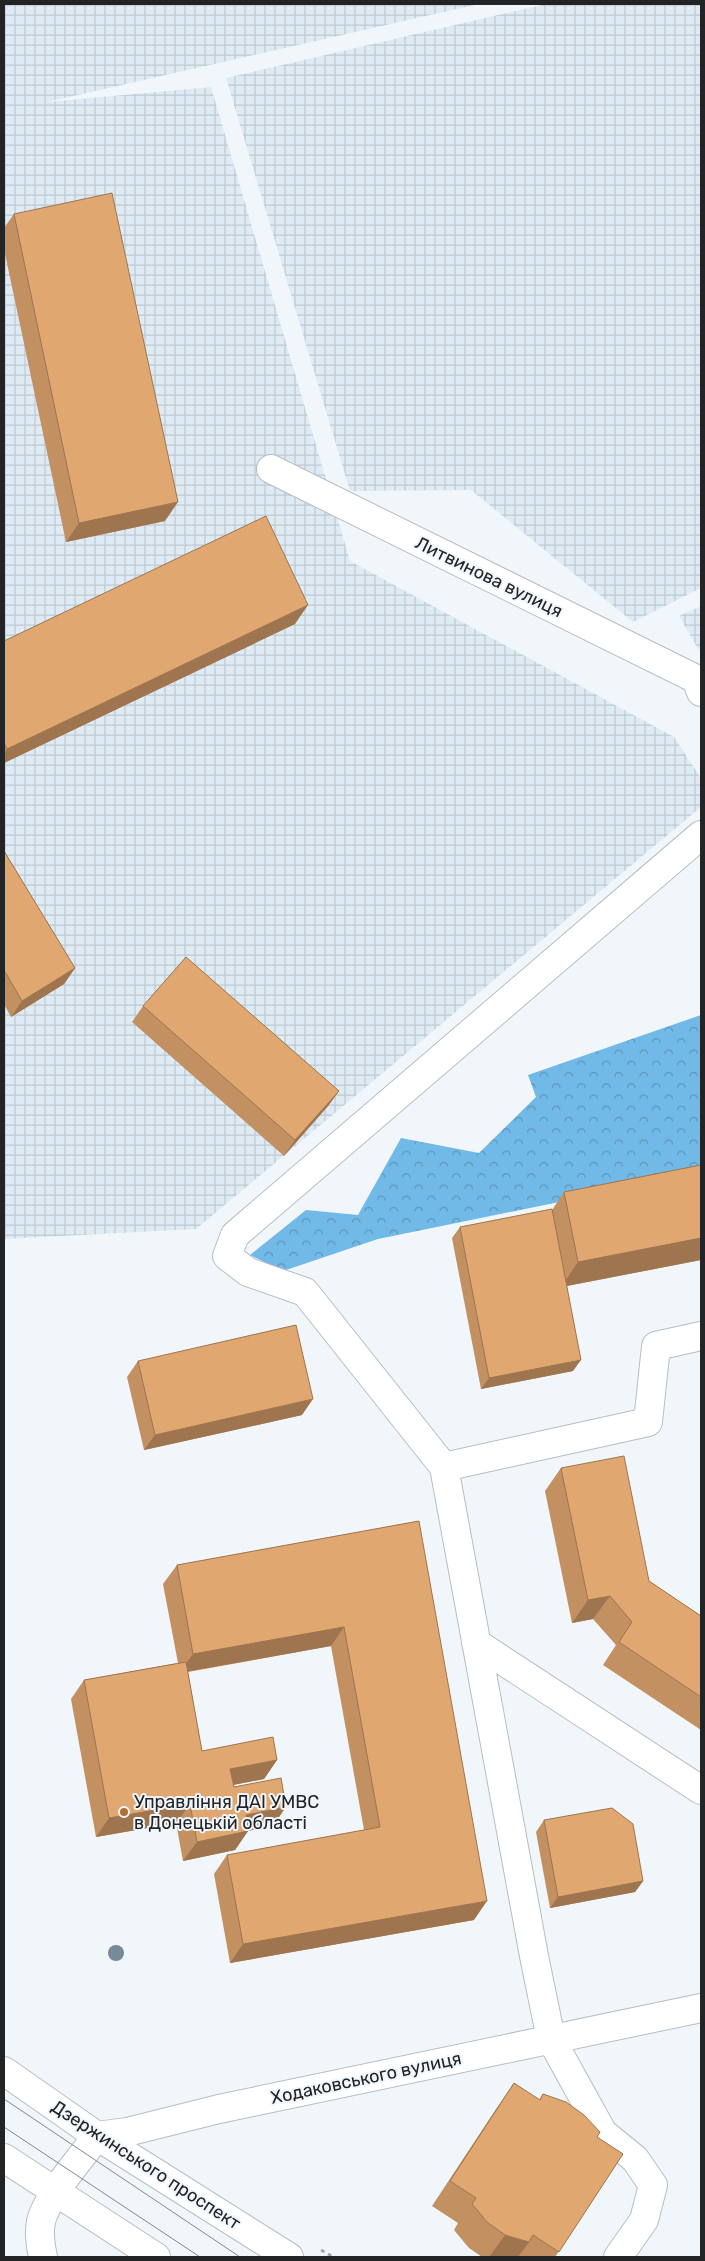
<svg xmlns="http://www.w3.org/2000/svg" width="705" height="2261" viewBox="0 0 705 2261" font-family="Rubik,sans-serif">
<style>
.industrial{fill:url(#industrial-grid)}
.forest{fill:url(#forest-crowns)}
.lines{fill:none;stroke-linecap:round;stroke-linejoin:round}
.minor-casing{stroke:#b8bdc1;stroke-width:30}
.path{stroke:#a5a9ad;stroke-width:3;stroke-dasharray:4 4;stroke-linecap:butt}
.minor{stroke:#fff;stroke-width:28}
.tram{stroke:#85888b;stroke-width:1}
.tree{fill:#768b97}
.wall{fill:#c29061}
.shaded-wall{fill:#9e754f}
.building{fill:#e1a771;stroke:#9e754f}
.poi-dot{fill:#ad7033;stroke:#f0f6fa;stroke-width:2}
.labels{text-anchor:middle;stroke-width:4;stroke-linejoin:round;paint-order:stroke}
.street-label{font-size:18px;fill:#222426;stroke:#f0f6fa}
.poi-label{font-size:18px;fill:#222426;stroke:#f0f6fa;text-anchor:start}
</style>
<defs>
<pattern id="industrial-grid" width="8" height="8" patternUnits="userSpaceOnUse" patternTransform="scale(1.25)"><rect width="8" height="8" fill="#deebf4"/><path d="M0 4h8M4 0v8" fill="none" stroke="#bec9d1"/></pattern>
<pattern id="forest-crowns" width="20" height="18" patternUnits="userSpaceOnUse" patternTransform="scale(1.25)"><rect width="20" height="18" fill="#71b9e6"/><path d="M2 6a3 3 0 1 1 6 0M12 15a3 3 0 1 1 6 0" fill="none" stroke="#5c96ba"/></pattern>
</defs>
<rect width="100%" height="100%" fill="#f0f6fa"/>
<!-- industrial -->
<path class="industrial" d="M 4,4 L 479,4 L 47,102 L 211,87 L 350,561 L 674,737 L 701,778 L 701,807 L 196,1229 L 4,1239 Z
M 546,4 L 701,4 L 701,588 L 633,622 L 471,490 L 350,491 L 226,78 Z
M 701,606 L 701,654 L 679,616 Z"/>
<!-- forest -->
<path class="forest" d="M 701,1015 L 701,1173 L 378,1239 L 283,1271 L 250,1255 L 306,1210 L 358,1215 L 401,1138 L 479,1153 L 536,1097 L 528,1075 Z"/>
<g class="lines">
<defs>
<path id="minor" d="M 271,469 L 696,679 L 701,692
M 444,1467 L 648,1422 L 656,1346 L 701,1336
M 476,1643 L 701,1790
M 4,2071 L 97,2136 L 289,2257
M 4,2158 L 156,2257
M 43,2257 C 40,2245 38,2227 43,2215 C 55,2186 79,2161 97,2136 L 127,2132 L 219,2109 L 701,2008
M 618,2257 L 644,2220 L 653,2185 L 635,2159 L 603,2133 L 551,2039 L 534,1956 L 444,1467 L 305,1292 L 248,1272 L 227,1256 L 235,1235 L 701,835"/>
</defs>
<!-- minor casing -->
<use href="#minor" class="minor-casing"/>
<!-- path -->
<path class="path" d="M 321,2250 L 333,2257"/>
<!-- minor -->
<use href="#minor" class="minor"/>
<!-- tram -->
<path class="tram" d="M 4,2099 L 240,2257
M 4,2127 L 200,2257"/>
</g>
<!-- trees -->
<circle class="tree" cx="116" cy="1953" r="8"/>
<!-- wall -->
<path class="wall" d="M 14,214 L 165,521 L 66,542 L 4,249 L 4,228 Z
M 295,624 L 4,763 L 4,641 Z
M 4,851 L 75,968 L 64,984 L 11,1017 L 4,1004 Z
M 143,1006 L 339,1091 L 328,1106 L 284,1156 L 132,1022 Z
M 701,1165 L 701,1260 L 567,1286 L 573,1371 L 481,1389 L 452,1238 L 460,1227 L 552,1210 L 564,1192 Z
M 138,1361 L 302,1415 L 144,1450 L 127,1377 Z
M 561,1468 L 649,1581 L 701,1616 L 701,1730 L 603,1665 L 616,1645 L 593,1619 L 572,1623 L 545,1491 Z
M 419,1521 L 474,1920 L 230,1963 L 214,1874 L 227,1855 L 364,1830 L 331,1646 L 188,1672 L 202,1751 L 277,1760 L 264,1779 L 233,1785 L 234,1787 L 273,1826 L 248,1831 L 235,1850 L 183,1861 L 176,1823 L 96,1837 L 71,1699 L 84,1680 L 178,1663 L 163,1584 L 177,1565 Z
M 544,1820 L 643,1881 L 635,1892 L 550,1908 L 536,1832 Z
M 514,2083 L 539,2100 L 543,2094 L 597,2137 L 623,2154 L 555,2257 L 482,2257 L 469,2248 L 454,2230 L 458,2223 L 432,2206 L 496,2109 Z"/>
<!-- shaded-wall -->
<path class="shaded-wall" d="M 178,502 L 165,521 L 66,542 L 79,523 Z
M 308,605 L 295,624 L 4,763 L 4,754 L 7,749 Z
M 75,968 L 64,984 L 11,1017 L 22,1001 Z
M 339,1091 L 328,1106 L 284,1156 L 295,1140 Z
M 701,1238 L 701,1260 L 561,1287 L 578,1262 Z
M 581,1360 L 573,1371 L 481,1389 L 489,1378 Z
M 313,1399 L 302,1415 L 144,1450 L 155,1435 Z
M 610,1596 L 593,1619 L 572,1623 L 588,1600 Z
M 344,1627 L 331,1646 L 179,1673 L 193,1654 Z
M 277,1760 L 264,1779 L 217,1788 L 230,1769 Z
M 190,1804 L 176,1823 L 96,1837 L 109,1818 Z
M 286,1807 L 273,1826 L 232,1834 L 246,1815 Z
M 248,1831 L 235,1850 L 183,1861 L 197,1842 Z
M 643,1881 L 635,1892 L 550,1908 L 558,1897 Z
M 487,1901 L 474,1920 L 230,1963 L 243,1944 Z
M 505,2235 L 529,2242 L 518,2257 L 489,2257 Z"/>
<!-- building -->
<path class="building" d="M 112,193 L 178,502 L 79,523 L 14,214 Z
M 266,516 L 308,605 L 7,749 L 4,743 L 4,641 Z
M 4,851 L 75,968 L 22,1001 L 4,970 Z
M 186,957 L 339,1091 L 295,1140 L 143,1006 Z
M 701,1165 L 701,1238 L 578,1262 L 564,1192 Z
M 552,1209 L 581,1360 L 489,1378 L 460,1227 Z
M 296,1325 L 313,1399 L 155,1435 L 138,1361 Z
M 624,1456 L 649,1581 L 701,1616 L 701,1697 L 619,1642 L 632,1622 L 610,1596 L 588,1600 L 561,1468 Z
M 419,1521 L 487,1901 L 243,1944 L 227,1855 L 380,1827 L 344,1627 L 193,1654 L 177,1565 Z
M 186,1662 L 202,1751 L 273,1737 L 277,1760 L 230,1769 L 234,1787 L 281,1778 L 286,1807 L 246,1815 L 248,1831 L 197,1842 L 190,1804 L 109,1818 L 84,1680 Z
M 612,1808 L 633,1824 L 643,1881 L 558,1897 L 544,1820 Z
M 514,2083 L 540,2100 L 543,2094 L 566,2102 L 584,2115 L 600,2132 L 597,2137 L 623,2154 L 559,2252 L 533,2235 L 529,2242 L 505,2235 L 487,2222 L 472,2204 L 476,2198 L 450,2181 Z"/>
<!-- markers -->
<circle class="poi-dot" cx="124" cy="1812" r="5"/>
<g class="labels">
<!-- street labels -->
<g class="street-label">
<text transform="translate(489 577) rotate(26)" y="6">Литвинова вулиця</text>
<text transform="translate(366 2078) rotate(-12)" y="6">Ходаковського вулиця</text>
<text transform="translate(146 2165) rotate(33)" y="6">Дзержинського проспект</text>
</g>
<!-- poi labels -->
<g class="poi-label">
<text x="134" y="1808">Управління ДАІ УМВС<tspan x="134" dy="21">в Донецькій області</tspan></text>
</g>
</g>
<!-- border -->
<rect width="705" height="2261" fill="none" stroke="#222426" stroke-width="10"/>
</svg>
